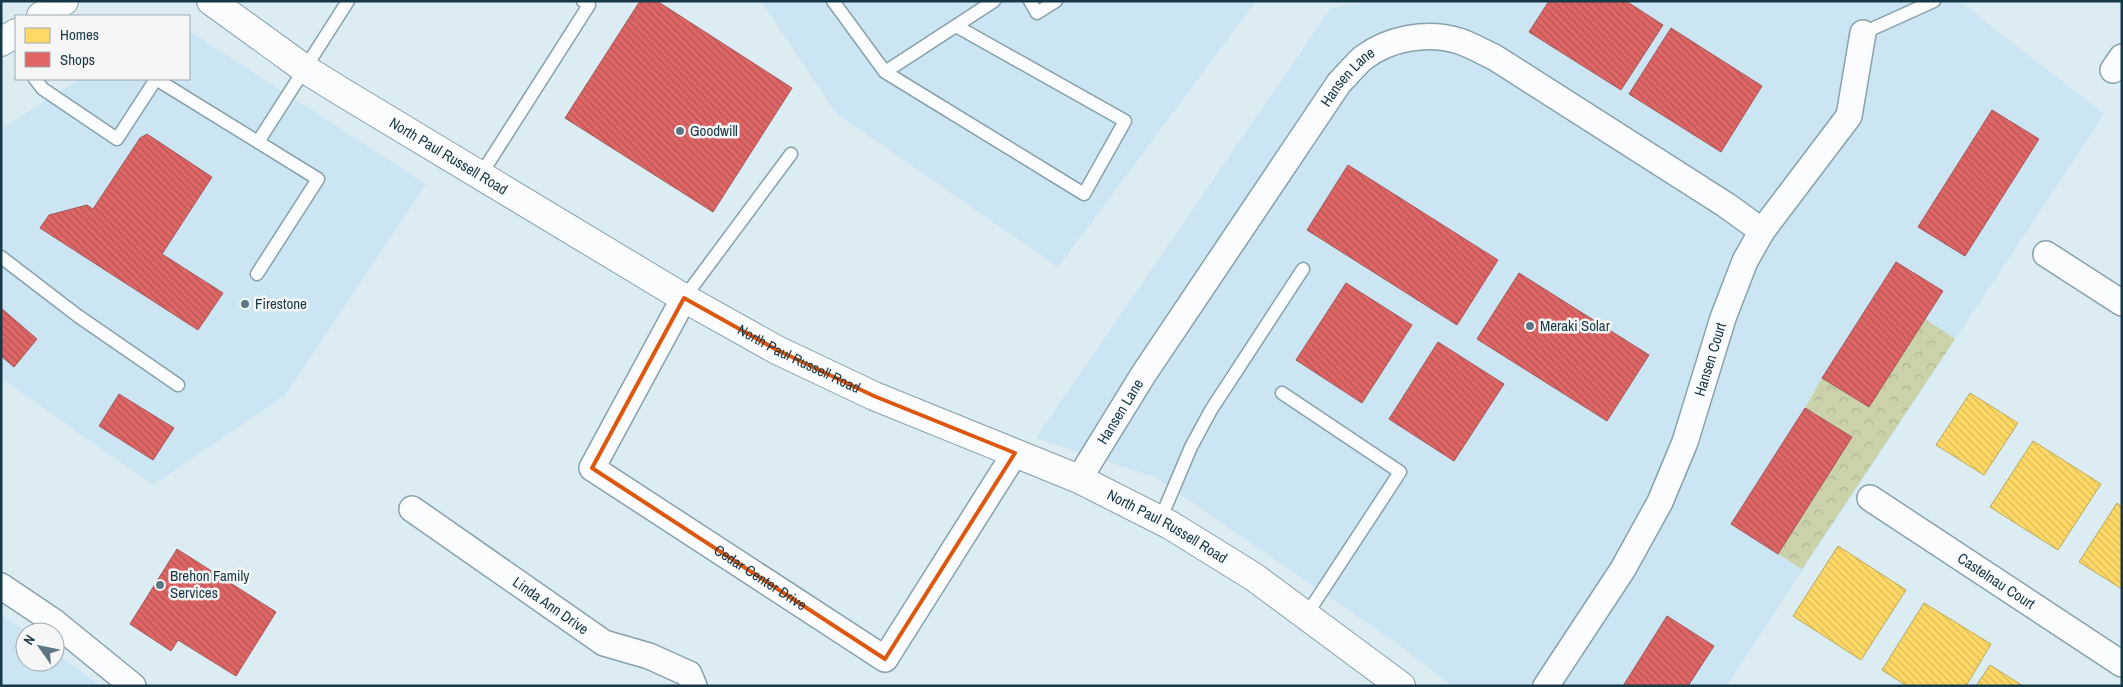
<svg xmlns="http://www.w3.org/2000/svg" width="2123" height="687" viewBox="0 0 2123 687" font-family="'Archivo Narrow',sans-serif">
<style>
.built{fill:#cbe5f2}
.park{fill:url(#park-crowns)}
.homes{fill:url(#homes-back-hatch);stroke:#b9a95c}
.shops{fill:url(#shops-back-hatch);stroke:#a4585c}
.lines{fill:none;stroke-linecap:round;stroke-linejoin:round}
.service-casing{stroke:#88a1aa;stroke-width:15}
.minor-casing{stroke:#88a1aa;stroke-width:28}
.tertiary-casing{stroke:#88a1aa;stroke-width:30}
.primary-casing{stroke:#88a1aa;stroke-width:30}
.service{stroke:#fafcfd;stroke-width:12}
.minor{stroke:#fafcfd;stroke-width:25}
.tertiary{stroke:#fafcfd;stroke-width:28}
.primary{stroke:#fafcfd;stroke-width:28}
.marked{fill:none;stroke:#de570f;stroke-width:4;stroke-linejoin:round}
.poi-dot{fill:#5c7783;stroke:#f6f6f6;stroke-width:2}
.labels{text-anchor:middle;stroke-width:5;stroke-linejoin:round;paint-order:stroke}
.street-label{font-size:15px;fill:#173846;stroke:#f6f6f6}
.poi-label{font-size:15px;fill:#173846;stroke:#f6f6f6;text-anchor:start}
</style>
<defs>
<pattern id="park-crowns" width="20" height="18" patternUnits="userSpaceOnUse" patternTransform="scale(1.25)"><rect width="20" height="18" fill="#cbd2aa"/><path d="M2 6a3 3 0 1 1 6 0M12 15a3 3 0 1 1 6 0" fill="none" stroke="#aeb594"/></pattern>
<pattern id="homes-back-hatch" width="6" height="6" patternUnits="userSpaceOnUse" patternTransform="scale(1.25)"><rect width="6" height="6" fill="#ffd966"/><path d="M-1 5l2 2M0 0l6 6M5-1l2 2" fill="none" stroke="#dabb5a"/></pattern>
<pattern id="shops-back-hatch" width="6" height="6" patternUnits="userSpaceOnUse" patternTransform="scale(1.25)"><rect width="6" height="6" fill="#e06666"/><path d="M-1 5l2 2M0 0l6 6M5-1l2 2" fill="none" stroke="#b55556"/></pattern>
</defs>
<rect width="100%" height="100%" fill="#dbecf3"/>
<!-- built -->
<path class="built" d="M 761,1 L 1256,1 L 1058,267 L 836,113 Z
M 1372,1 L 1959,1 L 2104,114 L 1726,686 L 1452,686 L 1398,644 L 1155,477 L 1036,438 L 1331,8 Z
M 189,31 L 426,184 L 285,395 L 153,485 L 1,378 L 1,129 L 80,79 L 189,79 Z
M 1,614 L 27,632 L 25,632 L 25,662 L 55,662 L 55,652 L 100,686 L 1,686 Z"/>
<!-- park -->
<path class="park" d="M 1925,319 L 1955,339 L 1802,569 L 1778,554 L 1852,437 L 1805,408 L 1822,378 L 1869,407 Z"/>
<!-- homes -->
<path class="homes" d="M 1970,393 L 2018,423 L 1984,475 L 1936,445 Z
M 2033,441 L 2101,484 L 2058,550 L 1990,507 Z
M 2117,503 L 2122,507 L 2122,589 L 2079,562 Z
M 1838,546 L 1906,590 L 1861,660 L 1793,616 Z
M 1924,603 L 1991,644 L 1966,686 L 1907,686 L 1882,670 Z
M 1990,665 L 2023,686 L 1976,686 Z"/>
<!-- shops -->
<path class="shops" d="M 640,1 L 657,1 L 792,88 L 713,212 L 565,118 Z
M 1549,1 L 1626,1 L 1663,25 L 1621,90 L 1529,32 Z
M 1671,28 L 1762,86 L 1721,152 L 1629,94 Z
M 1992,110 L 2039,139 L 1965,256 L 1918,227 Z
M 147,134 L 212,177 L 162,254 L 223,293 L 198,330 L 40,228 L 49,215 L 87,205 L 93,209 L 140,138 Z
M 1348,165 L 1498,260 L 1457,325 L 1307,230 Z
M 1896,262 L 1943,291 L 1869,407 L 1822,378 Z
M 1519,273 L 1649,355 L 1607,421 L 1477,339 Z
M 1346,283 L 1412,325 L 1362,403 L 1296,360 Z
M 1,308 L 37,339 L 14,367 L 1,356 Z
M 1438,342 L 1504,384 L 1454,461 L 1389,419 Z
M 119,394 L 174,428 L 153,460 L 99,426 Z
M 1805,408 L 1852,437 L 1778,554 L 1731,524 Z
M 177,549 L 276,612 L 236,676 L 178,640 L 171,651 L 130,624 Z
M 1667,616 L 1714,646 L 1688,686 L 1623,686 Z"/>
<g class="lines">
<defs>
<path id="service" d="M 833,1 L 885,72 L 1084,194 L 1125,121 L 956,26
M 1030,1 L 1037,13 L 1056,1
M 1863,33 L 1934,1
M 885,72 L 994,1
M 35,79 L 43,89 L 117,139 L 156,79 L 318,179 L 257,274
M 258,142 L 348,1
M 480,176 L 589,5 L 583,1
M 1,257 L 78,316 L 178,385
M 684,298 L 791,154
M 1282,393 L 1400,472 L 1307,614
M 1160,520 L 1191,447 L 1211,410 L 1303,269"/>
<g id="minor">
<path d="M 2113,70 L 2122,57"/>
<path d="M 2046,254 L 2122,303"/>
<path id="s1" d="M 684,298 L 592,468 L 885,659 L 1015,453"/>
<path id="s2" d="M 1079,479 L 1143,375 L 1339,83 C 1347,75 1355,65 1363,58 C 1389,38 1428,31 1459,41 C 1471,45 1483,52 1494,57 L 1726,205 L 1762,231"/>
<path id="s3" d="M 1870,498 L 2122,664"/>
<path id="s4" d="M 412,509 L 604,643 L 649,656 L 689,674 L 694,686"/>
<path d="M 1,586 L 53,621 L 133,686"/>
<path id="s5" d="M 1546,686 L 1623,569 L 1660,502 L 1685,442 L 1723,318 L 1745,261 L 1762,231 L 1849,116 L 1863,33"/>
</g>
<g id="tertiary">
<path id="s6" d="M 211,1 L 305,69 L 342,92 L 684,298 L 777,350 L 874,396 L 1079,479 L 1170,525 L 1254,577 L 1401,686"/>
</g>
<path id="primary" d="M 41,16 L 64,1
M 1,42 L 16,33"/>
</defs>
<!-- service casing -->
<use href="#service" class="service-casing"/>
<!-- minor casing -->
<use href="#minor" class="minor-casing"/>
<!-- tertiary casing -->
<use href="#tertiary" class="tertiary-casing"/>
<!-- primary casing -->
<use href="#primary" class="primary-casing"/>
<!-- service -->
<use href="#service" class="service"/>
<!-- minor -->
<use href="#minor" class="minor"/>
<!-- tertiary -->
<use href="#tertiary" class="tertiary"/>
<!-- primary -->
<use href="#primary" class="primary"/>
</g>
<!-- marked area -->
<path class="marked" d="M 684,298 L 777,350 L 874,396 L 1015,453 L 885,659 L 592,468 Z"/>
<!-- markers -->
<g class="poi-dot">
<circle cx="680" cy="131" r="5"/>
<circle cx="245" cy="304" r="5"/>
<circle cx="1530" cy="326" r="5"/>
<circle cx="160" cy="585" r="5"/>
</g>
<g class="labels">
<!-- street labels -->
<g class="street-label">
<text dy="5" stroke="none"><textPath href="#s2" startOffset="484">Hansen Lane</textPath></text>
<text dy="5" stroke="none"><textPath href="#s6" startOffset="284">North Paul Russell Road</textPath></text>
<text dy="5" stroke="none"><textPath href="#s6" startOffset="689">North Paul Russell Road</textPath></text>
<text dy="5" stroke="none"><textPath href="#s5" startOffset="368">Hansen Court</textPath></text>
<text dy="5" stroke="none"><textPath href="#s2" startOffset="79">Hansen Lane</textPath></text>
<text dy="5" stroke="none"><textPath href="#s6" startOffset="1094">North Paul Russell Road</textPath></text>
<text dy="5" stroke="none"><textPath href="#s1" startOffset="394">Cedar Center Drive</textPath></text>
<text dy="5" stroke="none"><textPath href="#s3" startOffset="151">Castelnau Court</textPath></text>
<text dy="5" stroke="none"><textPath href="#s4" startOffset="169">Linda Ann Drive</textPath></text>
</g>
<!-- poi labels -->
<g class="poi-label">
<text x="690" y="136">Goodwill</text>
<text x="255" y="309">Firestone</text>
<text x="1540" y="331">Meraki Solar</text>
<text x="170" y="581">Brehon Family<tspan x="170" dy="17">Services</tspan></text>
</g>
</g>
<!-- border -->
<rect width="2123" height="687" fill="none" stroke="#173846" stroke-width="5"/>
<!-- legend -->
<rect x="15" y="15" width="175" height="65" fill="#f6f6f6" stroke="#9daab0"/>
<rect x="25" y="28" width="25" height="15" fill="#ffd966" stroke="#9daab0"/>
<text x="60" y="40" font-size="15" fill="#173846">Homes</text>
<rect x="25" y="52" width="25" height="15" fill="#e06666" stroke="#9daab0"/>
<text x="60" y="65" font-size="15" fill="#173846">Shops</text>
<!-- north arrow -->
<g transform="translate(40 647) rotate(303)"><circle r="24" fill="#f6f6f6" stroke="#9daab0"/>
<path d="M0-4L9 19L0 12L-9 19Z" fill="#5c7783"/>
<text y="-8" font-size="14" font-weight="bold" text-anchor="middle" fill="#173846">N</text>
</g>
</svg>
